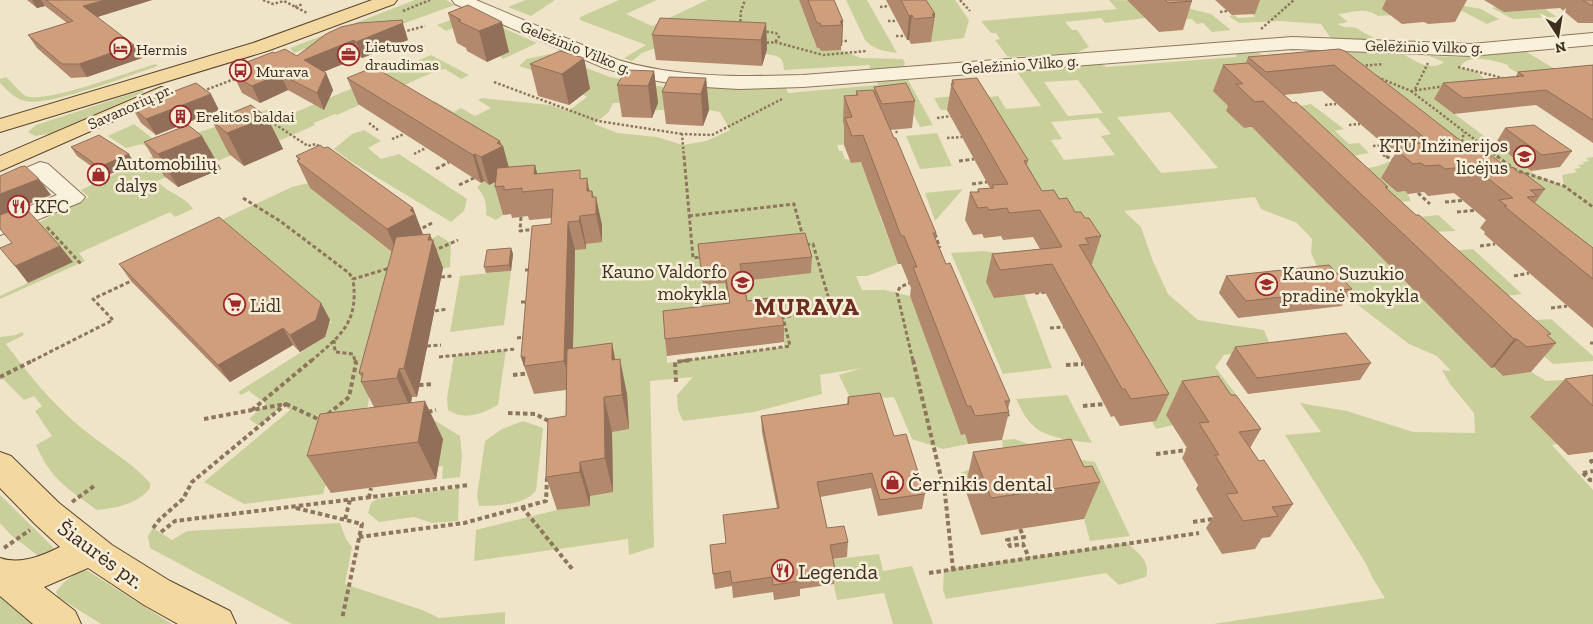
<svg xmlns="http://www.w3.org/2000/svg" width="1593" height="624" viewBox="0 0 1593 624" font-family="'Zilla Slab',serif">
<style>
.green{fill:#c9cf9b;fill-rule:evenodd}
.lines{fill:none;stroke-linecap:round;stroke-linejoin:round}
.minor-casing{stroke:#8d765c;stroke-width:2}
.major-casing{stroke:#5b4430;stroke-width:2}
.path-far2{stroke:#8d765c;stroke-width:2.5;stroke-dasharray:2.5 2;stroke-linecap:butt}
.path-far1{stroke:#8d765c;stroke-width:3;stroke-dasharray:4 2.5;stroke-linecap:butt}
.path{stroke:#8d765c;stroke-width:4;stroke-dasharray:4.5 3;stroke-linecap:butt}
.minor{fill:#faf1dc;fill-rule:evenodd}
.major{fill:#f3d9a0;fill-rule:evenodd}
.wall{fill:#b2896c}
.shaded-wall{fill:#916f58}
.building{fill:#cf9f7d;stroke:#916f58}
.labels{text-anchor:middle;stroke-width:5;stroke-linejoin:round;paint-order:stroke}
.far-poi-label{font-size:16px;fill:#3d2e20;stroke:#f7eed8;text-anchor:start}
.far-street-label{font-size:16px;fill:#3d2e20;stroke:#f7eed8}
.poi-label{font-size:19px;fill:#3d2e20;stroke:#f7eed8;text-anchor:start}
.near-poi-label{font-size:22px;fill:#3d2e20;stroke:#f7eed8;text-anchor:start}
.near-street-label{font-size:22px;fill:#3d2e20;stroke:#f7eed8}
.district-label{font-size:24px;font-weight:bold;letter-spacing:1px;fill:#6b2e1e;stroke:#f7eed8}
</style>
<rect width="100%" height="100%" fill="#f0e4c8"/>
<!-- green -->
<path class="green" d="M 415,0 L 446,0 L 455,5 L 388,29 L 376,21 L 294,53 L 290,48 Z
M 525,0 L 555,0 L 531,16 L 508,7 Z
M 619,0 L 657,0 L 626,14 L 652,26 L 707,0 L 799,0 L 811,32 L 814,32 L 813,39 L 817,48 L 841,50 L 861,58 L 903,59 L 905,63 L 904,66 L 894,69 L 871,71 L 869,65 L 784,70 C 783,56 779,56 765,54 L 766,49 L 653,49 L 642,53 L 632,61 L 624,58 L 646,45 L 580,20 L 580,17 Z
M 846,0 L 867,0 L 897,53 C 884,51 874,50 865,40 Z
M 907,0 L 955,0 L 969,20 L 964,38 L 931,42 Z
M 1109,0 L 1158,1 L 1211,14 L 1231,30 L 1212,32 L 1203,23 L 1197,24 L 1192,19 L 1170,20 L 1146,18 L 1105,23 L 1101,18 L 1065,22 L 1072,30 L 1077,30 L 1089,47 L 1076,53 L 1010,57 L 1007,56 L 995,40 L 1000,39 L 996,33 L 991,33 L 981,21 L 1117,9 Z
M 1236,0 L 1431,0 L 1481,9 L 1499,19 L 1487,24 L 1462,11 L 1378,16 C 1365,6 1351,13 1338,14 L 1348,22 L 1338,24 C 1346,30 1350,25 1358,29 C 1363,32 1367,35 1373,37 L 1376,42 L 1332,40 L 1321,24 L 1279,21 L 1239,23 L 1229,16 L 1234,15 L 1238,18 L 1255,17 L 1252,14 L 1254,14 Z
M 1532,0 L 1557,17 L 1513,19 L 1492,8 Z
M 469,13 L 537,43 L 503,59 L 462,24 L 446,31 L 437,25 Z
M 1330,50 L 1405,55 C 1417,63 1432,71 1444,62 L 1429,56 L 1463,57 L 1525,51 L 1555,69 L 1575,67 L 1586,73 L 1526,78 L 1508,67 L 1508,65 C 1495,61 1467,52 1460,68 L 1477,72 L 1488,82 L 1435,99 L 1537,176 L 1564,186 L 1562,175 L 1577,172 L 1574,169 L 1581,168 L 1578,165 L 1585,164 L 1582,162 L 1589,161 L 1586,158 L 1593,157 L 1593,296 L 1474,183 L 1397,192 L 1405,191 L 1408,194 L 1411,201 L 1385,203 L 1350,172 L 1378,166 L 1401,157 Z
M 1237,51 L 1259,53 L 1262,55 L 1256,56 L 1269,68 L 1280,73 L 1303,94 L 1214,91 L 1226,104 L 1230,104 L 1227,111 L 1244,128 L 1255,127 L 1370,247 L 1388,264 L 1392,264 L 1400,277 L 1419,296 L 1423,295 L 1433,309 L 1491,368 L 1494,367 L 1503,376 L 1531,372 L 1546,381 L 1593,378 L 1557,444 L 1552,445 L 1593,490 L 1593,624 L 1213,624 L 1385,598 L 1373,579 L 1365,562 L 1285,435 L 1321,432 L 1300,403 L 1347,411 L 1413,432 L 1475,433 L 1474,413 L 1450,384 L 1442,370 L 1451,371 L 1437,356 L 1409,344 L 1354,302 L 1319,270 L 1311,253 L 1312,239 L 1297,223 L 1261,209 L 1255,197 L 1124,211 L 1141,227 L 1152,259 L 1168,294 L 1198,320 L 1264,330 L 1272,349 L 1224,355 L 1215,367 L 1235,393 L 1242,409 L 1156,429 L 1068,273 L 991,190 L 951,110 L 941,110 L 934,98 L 986,93 L 989,97 L 998,96 L 1006,109 L 1041,106 L 1015,69 L 1098,62 L 1106,67 L 1236,57 ZM 1078,80 L 1103,113 L 1102,113 L 1068,116 L 1044,82 ZM 1170,112 L 1218,168 L 1161,173 L 1117,117 ZM 1098,118 L 1111,134 L 1101,136 L 1115,155 L 1064,160 L 1051,140 L 1062,139 L 1051,122 Z
M 549,54 L 610,77 L 675,89 L 705,87 L 786,87 L 788,93 L 878,85 L 876,79 L 903,78 L 908,80 L 933,125 L 920,127 L 914,115 L 843,122 L 848,136 L 854,144 L 837,145 L 839,151 L 842,151 L 845,159 L 865,162 L 881,219 L 898,264 L 867,276 L 856,276 L 862,290 L 884,290 L 910,296 L 945,391 L 949,391 L 951,408 L 961,434 L 965,434 L 968,444 L 943,449 L 912,439 L 894,397 L 851,400 L 839,375 L 862,368 L 820,375 L 822,394 L 754,412 L 683,421 L 678,410 L 677,395 L 693,377 L 650,381 L 654,547 L 629,555 L 628,539 L 474,561 L 476,530 L 557,510 L 590,505 L 572,381 L 570,257 L 585,198 L 503,215 L 496,220 L 486,215 C 487,203 485,197 477,187 L 484,181 L 489,185 L 429,100 L 436,102 L 454,112 L 461,108 L 475,116 L 491,108 L 478,100 L 482,98 L 550,105 L 568,111 L 587,97 L 583,95 L 590,89 L 519,66 L 527,59 ZM 613,103 L 658,103 L 655,110 L 709,110 L 720,112 L 730,130 L 706,141 L 683,145 L 657,137 L 618,133 L 594,124 L 608,113 ZM 811,273 L 741,281 L 748,318 L 784,342 L 784,347 L 667,363 L 667,356 L 731,320 L 725,283 Z
M 431,55 L 469,75 L 461,79 L 445,69 L 436,71 L 337,115 L 335,114 L 314,123 L 315,125 L 274,143 L 239,152 L 213,163 L 176,173 L 157,181 C 167,193 184,195 193,209 L 175,217 L 170,212 L 79,253 L 85,261 L 0,299 L 0,296 L 72,262 L 38,223 L 89,197 L 81,190 L 158,154 L 142,144 L 126,148 L 108,136 L 134,124 L 161,145 L 269,109 L 291,114 Z
M 155,64 L 158,66 C 130,75 49,107 25,101 C 15,99 7,90 0,83 L 0,79 L 6,77 C 12,82 19,92 26,96 C 45,104 132,71 155,64 Z
M 143,90 L 144,92 L 54,133 L 35,136 L 28,132 L 36,125 Z
M 1311,104 L 1344,129 L 1335,131 L 1349,144 L 1359,143 L 1369,153 L 1341,158 L 1289,108 Z
M 364,130 L 381,141 L 368,148 L 381,159 L 399,154 L 467,199 L 464,211 L 451,222 L 350,161 L 334,149 L 352,134 Z
M 937,133 L 952,166 L 920,169 L 906,136 Z
M 309,183 L 310,188 L 323,198 L 326,197 L 332,205 L 345,215 L 349,214 L 354,223 L 393,253 L 426,242 L 438,235 L 451,243 L 450,267 L 388,282 L 366,417 L 419,411 L 460,436 L 462,457 L 460,477 L 442,479 L 443,466 L 327,480 L 323,494 L 244,504 L 204,482 L 290,410 L 283,405 L 259,426 L 249,419 L 266,404 L 249,391 L 241,395 L 238,392 L 325,337 L 329,324 L 332,322 L 228,234 L 213,224 L 292,187 Z
M 963,189 L 935,221 L 925,193 Z
M 1438,215 L 1456,231 L 1433,232 L 1451,251 L 1473,249 L 1522,294 L 1482,299 L 1400,219 Z
M 983,251 L 1009,254 L 1052,368 L 1003,374 L 951,253 Z
M 511,271 L 504,325 L 450,332 L 460,276 Z
M 1551,319 L 1593,356 L 1593,361 L 1553,364 L 1505,322 Z
M 22,332 L 24,335 L 6,344 C 29,375 54,406 84,430 C 106,448 132,462 150,483 L 150,488 C 138,504 116,508 97,510 C 67,488 52,481 36,445 L 52,436 L 35,411 L 42,406 L 34,396 L 24,400 L 3,379 L 0,380 L 0,337 L 16,335 Z
M 506,350 L 498,405 C 482,414 464,421 448,410 L 447,398 L 454,356 Z
M 1067,395 L 1092,443 C 1071,440 1042,439 1028,420 C 1023,414 1020,406 1016,399 Z
M 523,421 L 543,428 L 536,491 C 522,506 499,505 479,506 L 477,496 L 485,441 L 502,429 Z
M 1015,439 L 1063,457 L 1095,462 L 1130,536 L 1090,541 L 1084,519 L 1077,504 L 965,489 L 960,473 L 1004,458 L 1002,440 Z
M 459,488 L 458,521 L 432,523 L 414,517 L 379,522 L 368,513 L 371,503 L 377,499 Z
M 0,495 L 54,548 L 54,552 L 41,558 L 11,535 L 0,523 Z
M 340,523 L 346,539 L 352,547 L 345,584 L 425,611 L 439,618 L 505,612 L 505,624 L 292,624 L 150,548 L 148,536 L 153,528 L 172,540 L 187,531 Z
M 1127,543 C 1138,553 1151,561 1146,577 L 1119,585 L 1106,573 L 946,599 L 943,590 L 944,570 Z
M 879,554 L 883,571 L 912,566 L 933,624 L 893,624 L 884,593 L 837,600 L 829,560 Z
M 82,570 L 88,571 L 172,624 L 101,624 L 58,597 L 56,592 L 64,582 Z
M 0,597 L 32,624 L 0,624 Z"/>
<g class="lines">
<defs>
<path id="minor" d="M 452,0 L 476,0 L 618,60 C 678,78 740,77 803,75 L 1292,37 L 1471,44 L 1593,33 L 1593,45 L 1471,56 L 1292,49 L 803,87 L 739,89 L 687,86 L 634,77 L 604,68 L 455,4 Z
M 40,162 L 48,164 L 85,197 L 81,202 L 0,235 L 0,218 L 57,195 L 38,179 L 0,195 L 0,179 Z"/>
<path id="major" d="M 372,0 L 397,0 L 394,4 L 267,51 L 0,132 L 0,119 L 253,43 Z
M 161,87 L 168,89 L 171,93 L 168,97 L 0,171 L 0,156 Z
M 0,452 L 11,456 L 59,503 L 112,545 L 170,581 L 230,611 L 236,624 L 178,624 L 144,605 L 88,568 L 44,587 L 75,611 L 81,624 L 33,624 L 0,596 L 0,558 C 20,565 42,556 60,547 L 35,524 L 0,488 Z"/>
</defs>
<!-- minor casing -->
<use href="#minor" class="minor-casing"/>
<!-- major casing -->
<use href="#major" class="major-casing"/>
<!-- path-far2 -->
<path class="path-far2" d="M 263,0 L 273,4 L 284,1 L 307,13
M 960,0 L 970,11
M 295,7 L 303,4
M 880,7 L 889,6
M 403,11 L 430,0
M 1220,12 L 1227,11
M 888,21 L 897,21
M 740,26 L 741,11 L 745,0
M 1261,29 L 1294,0
M 762,31 L 776,33 L 779,37 L 775,42 L 765,43
M 403,32 L 425,26
M 896,36 L 905,36
M 840,41 L 849,41
M 775,42 L 823,55 L 867,51
M 1361,66 L 1383,64
M 1458,67 L 1503,78
M 1377,77 L 1411,91 L 1445,86
M 494,82 L 598,121 L 682,134
M 1415,89 L 1428,63
M 203,91 L 237,78
M 1411,91 L 1499,158
M 1325,105 L 1336,104
M 937,118 L 951,116
M 267,119 L 308,146 L 316,144 L 321,148
M 369,123 L 378,130
M 1349,125 L 1360,124
M 894,127 L 897,133
M 947,138 L 962,137
M 392,139 L 404,134
M 1373,146 L 1385,145
M 1461,146 L 1464,132
M 414,154 L 426,148
M 1383,155 L 1388,158
M 684,158 L 682,134 L 712,135 L 782,99"/>
<!-- path-far1 -->
<path class="path-far1" d="M 684,156 L 693,258 L 701,257
M 1386,156 L 1395,161
M 1497,156 L 1514,169
M 959,161 L 974,159
M 436,169 L 449,162
M 1513,169 L 1564,186 L 1593,207
M 972,184 L 987,182
M 459,185 L 474,178
M 1418,193 L 1430,204
M 243,198 L 280,221 L 349,273 L 353,279
M 1445,202 L 1467,200
M 1457,212 L 1478,210
M 689,216 L 794,204 L 803,237
M 521,217 L 520,231 L 535,229
M 47,227 L 82,265
M 417,231 L 432,223
M 935,234 L 940,248
M 1480,246 L 1495,244
M 433,251 L 458,240
M 525,270 L 533,270
M 1514,276 L 1529,273
M 441,277 L 452,276
M 912,282 L 900,287 L 897,293 L 913,361
M 1035,293 L 1046,292
M 521,302 L 528,302
M 1551,308 L 1567,306
M 435,311 L 447,309
M 1050,328 L 1064,327
M 517,338 L 526,337
M 334,340 L 335,352 L 353,354 L 355,361
M 1590,343 L 1593,343
M 427,346 L 441,345
M 439,357 L 516,349
M 32,361 L 113,320 L 93,299 L 131,281
M 311,361 C 341,335 359,323 353,279 L 390,268
M 682,361 L 790,346 L 783,317 L 832,310 L 813,244 L 804,245"/>
<!-- path -->
<path class="path" d="M 913,360 L 945,494 L 953,569
M 1066,365 L 1083,364
M 513,375 L 531,373
M 0,377 L 34,360
M 676,382 L 675,362 L 691,360
M 419,385 L 434,384
M 286,404 L 322,421
M 1083,406 L 1104,404
M 428,412 L 436,410
M 508,413 L 535,414 L 551,422
M 328,414 L 349,397 L 356,363 L 355,360
M 1005,415 L 1012,414
M 204,419 L 252,410
M 1156,454 L 1187,450
M 1593,461 L 1591,461 L 1593,463
M 1583,473 L 1590,480 L 1593,480
M 1583,473 L 1593,471
M 369,498 L 371,488
M 72,502 L 94,486
M 522,507 L 573,570
M 296,508 L 362,524 L 342,619
M 345,519 L 350,500
M 1193,522 L 1213,519
M 153,528 L 160,519 L 183,499 L 192,482 L 286,404 L 252,410 L 312,360
M 1020,529 L 1024,537 L 1007,540 L 1010,546 L 1023,544 L 1029,558
M 161,532 L 175,521 L 469,485
M 359,537 L 464,523 L 546,501 L 547,477
M 4,548 L 30,530
M 929,573 L 1199,533"/>
<!-- minor -->
<use href="#minor" class="minor"/>
<!-- major -->
<use href="#major" class="major"/>
</g>
<!-- wall -->
<path class="wall" d="M 27,0 L 152,0 L 97,17 L 142,58 L 87,77 L 71,78 L 37,48 L 28,35 L 67,23 L 45,6 L 37,8 Z
M 799,0 L 834,0 L 843,21 L 842,46 L 841,46 L 841,50 L 821,51 L 819,48 L 817,48 Z
M 886,0 L 926,0 L 935,14 L 931,42 L 911,44 L 909,40 L 907,40 Z
M 1127,0 L 1191,0 L 1192,1 L 1183,30 L 1159,32 Z
M 1215,0 L 1260,0 L 1255,14 L 1232,15 Z
M 1386,0 L 1467,0 L 1455,22 L 1428,24 L 1424,22 L 1402,24 L 1382,9 Z
M 1484,0 L 1593,0 L 1593,23 L 1578,23 L 1560,8 L 1504,12 Z
M 468,5 L 509,52 L 487,62 L 467,51 L 466,48 L 457,43 L 448,13 Z
M 766,23 L 767,49 L 762,66 L 656,60 L 652,35 Z
M 326,34 L 408,40 L 362,58 L 360,57 L 323,72 L 326,73 L 333,90 L 324,110 L 288,90 L 260,103 L 242,93 L 234,76 L 275,53 L 297,56 Z
M 1339,49 L 1470,148 L 1520,173 L 1545,189 L 1535,203 L 1593,248 L 1593,328 L 1484,234 L 1485,232 L 1480,228 L 1486,220 L 1454,193 L 1428,196 L 1424,192 L 1408,194 L 1405,191 L 1397,192 L 1381,178 L 1395,154 L 1322,91 L 1284,95 L 1388,187 L 1387,189 L 1556,343 L 1531,372 L 1503,376 L 1494,367 L 1491,368 L 1252,127 L 1244,128 L 1226,111 L 1228,106 L 1213,91 L 1223,65 L 1246,63 L 1248,57 Z
M 584,58 L 590,89 L 569,105 L 538,96 L 530,64 Z
M 1593,65 L 1593,143 L 1536,105 L 1454,114 L 1434,99 L 1443,83 L 1516,76 L 1518,72 Z
M 654,71 L 658,103 L 652,118 L 622,117 L 617,85 Z
M 347,78 L 501,145 L 503,146 L 509,167 L 535,165 L 537,174 L 581,179 L 590,191 L 592,191 L 602,225 L 602,242 L 586,244 L 586,249 L 575,250 L 573,348 L 615,360 L 627,394 L 629,429 L 612,432 L 613,492 L 590,496 L 590,506 L 557,510 L 546,477 L 566,416 L 566,390 L 534,394 L 521,357 L 551,224 L 552,218 L 529,220 L 528,216 L 512,218 L 511,214 L 503,215 L 495,187 L 495,182 L 489,185 L 484,181 L 481,183 L 358,104 Z
M 706,78 L 709,110 L 703,126 L 666,124 L 662,92 Z
M 952,80 L 1028,160 L 1027,165 L 1042,191 L 1059,199 L 1075,212 L 1085,218 L 1101,236 L 1092,264 L 1091,264 L 1169,394 L 1156,421 L 1120,426 L 1114,416 L 1111,417 L 1045,292 L 994,298 L 986,282 L 992,254 L 1040,249 L 1033,237 L 1003,240 L 1001,236 L 984,238 L 982,234 L 973,235 L 965,220 L 970,192 L 977,192 L 978,189 L 990,188 L 947,110 Z
M 874,87 L 915,101 L 912,128 L 890,130 L 936,233 L 935,239 L 946,264 L 1010,401 L 1008,409 L 1009,412 L 1002,440 L 968,444 L 965,434 L 961,435 L 910,296 L 911,288 L 901,264 L 898,264 L 861,162 L 851,163 L 844,145 L 844,126 L 843,122 L 844,96 L 856,95 L 856,91 L 874,92 Z
M 132,107 L 219,110 L 156,135 L 141,123 Z
M 267,117 L 283,149 L 244,166 L 229,154 L 212,121 Z
M 1505,128 L 1572,151 L 1560,167 L 1531,171 L 1495,144 Z
M 144,142 L 221,169 L 178,187 L 164,176 Z
M 71,147 L 135,164 L 105,176 L 77,156 Z
M 296,156 L 413,208 L 423,235 L 430,234 L 443,268 L 417,397 L 412,397 L 411,403 L 443,439 L 436,479 L 331,493 L 307,456 L 374,407 L 361,382 L 362,378 L 359,373 L 392,252 L 310,188 L 297,161 L 298,160 Z
M 698,244 L 812,257 L 811,273 L 744,281 L 747,301 L 784,325 L 784,342 L 667,356 L 665,339 L 729,303 L 725,283 L 703,285 Z
M 511,248 L 513,254 L 511,271 L 486,273 L 484,267 Z
M 119,264 L 321,303 L 330,320 L 325,337 L 300,352 L 293,345 L 230,382 L 131,281 Z
M 1226,276 L 1352,289 L 1342,306 L 1238,318 L 1219,293 Z
M 1235,347 L 1371,363 L 1360,380 L 1248,394 L 1226,364 Z
M 1593,375 L 1593,452 L 1568,455 L 1530,417 L 1565,379 Z
M 1182,381 L 1231,395 L 1261,429 L 1250,448 L 1259,461 L 1293,504 L 1270,537 L 1262,538 L 1255,549 L 1222,554 L 1206,528 L 1213,517 L 1196,489 L 1198,485 L 1182,458 L 1187,448 L 1166,415 Z
M 848,397 L 894,436 L 925,494 L 922,509 L 878,516 L 871,488 L 820,497 L 827,528 L 848,542 L 847,557 L 833,559 L 835,569 L 834,584 L 800,589 L 800,596 L 774,600 L 773,592 L 733,598 L 732,586 L 715,589 L 713,574 L 726,543 L 777,508 L 762,432 L 761,416 L 847,404 Z
M 973,452 L 1084,467 L 1100,482 L 1084,519 L 981,535 L 965,489 Z"/>
<!-- shaded-wall -->
<path class="shaded-wall" d="M 32,0 L 41,0 L 45,6 L 37,8 Z
M 105,0 L 152,0 L 91,19 L 83,6 Z
M 932,14 L 935,14 L 931,39 L 934,17 Z
M 912,15 L 909,40 L 907,40 L 909,16 Z
M 402,20 L 408,40 L 362,58 L 356,42 Z
M 840,21 L 843,21 L 842,46 L 841,46 L 842,25 Z
M 502,22 L 509,52 L 487,62 L 479,31 Z
M 766,23 L 767,49 L 762,66 L 761,40 Z
M 354,40 L 360,57 L 311,77 L 304,60 Z
M 134,45 L 142,58 L 87,77 L 79,64 Z
M 584,58 L 590,89 L 569,105 L 562,74 Z
M 654,71 L 658,103 L 652,118 L 648,86 Z
M 326,73 L 333,90 L 324,110 L 317,93 Z
M 280,74 L 288,90 L 260,103 L 252,86 Z
M 706,78 L 709,110 L 703,126 L 701,94 Z
M 211,94 L 219,110 L 156,135 L 146,119 Z
M 267,117 L 283,149 L 244,166 L 227,133 Z
M 202,136 L 221,169 L 178,187 L 158,154 Z
M 500,141 L 502,147 L 503,146 L 510,174 L 489,185 L 481,157 L 497,143 Z
M 129,154 L 135,164 L 105,176 L 99,167 Z
M 475,154 L 484,181 L 481,183 L 473,155 Z
M 535,165 L 541,190 L 534,174 Z
M 587,178 L 592,206 L 587,191 Z
M 39,179 L 51,195 L 0,216 L 0,194 Z
M 592,191 L 596,213 L 596,197 L 602,225 L 602,242 L 596,214 L 592,197 Z
M 413,208 L 426,242 L 399,257 L 387,229 L 410,210 Z
M 580,216 L 586,244 L 586,249 L 579,221 Z
M 568,222 L 575,250 L 572,390 L 564,361 Z
M 430,234 L 432,241 L 433,240 L 443,268 L 417,397 L 404,368 Z
M 60,246 L 73,262 L 28,283 L 15,266 Z
M 511,248 L 513,254 L 511,271 L 509,265 Z
M 321,303 L 330,320 L 325,337 L 300,352 L 290,335 Z
M 283,328 L 293,345 L 230,382 L 218,365 Z
M 1514,339 L 1517,339 L 1494,367 L 1491,368 Z
M 612,343 L 619,378 L 612,360 Z
M 521,357 L 525,357 L 524,366 L 531,386 Z
M 620,359 L 627,394 L 629,429 L 622,395 Z
M 399,369 L 412,397 L 410,407 L 397,378 Z
M 604,397 L 612,432 L 613,492 L 605,458 Z
M 425,401 L 443,439 L 436,479 L 418,442 Z
M 580,462 L 590,496 L 590,506 L 580,472 Z"/>
<!-- building -->
<path class="building" d="M 46,0 L 105,0 L 83,6 L 134,45 L 79,64 L 62,64 L 28,35 L 73,21 Z
M 808,0 L 834,0 L 843,21 L 840,21 L 842,25 L 821,26 L 820,23 L 817,23 Z
M 901,0 L 926,0 L 935,14 L 932,14 L 934,17 L 914,19 L 912,15 L 909,16 Z
M 1165,0 L 1191,0 L 1192,1 L 1168,3 Z
M 1583,0 L 1593,0 L 1593,5 L 1590,5 Z
M 468,5 L 502,22 L 479,31 L 458,21 L 461,20 L 448,13 Z
M 660,18 L 766,23 L 761,40 L 652,35 Z
M 402,20 L 403,23 L 356,42 L 354,40 L 304,60 L 326,73 L 317,93 L 280,74 L 252,86 L 234,76 L 242,64 L 273,52 L 275,53 L 285,49 L 297,56 L 326,34 L 341,27 L 359,23 Z
M 1339,49 L 1345,51 L 1470,148 L 1474,148 L 1485,156 L 1492,156 L 1507,168 L 1512,167 L 1520,173 L 1524,173 L 1545,189 L 1530,190 L 1537,196 L 1527,197 L 1593,248 L 1593,279 L 1504,206 L 1507,206 L 1499,200 L 1513,198 L 1472,166 L 1445,169 L 1440,165 L 1425,166 L 1421,163 L 1413,164 L 1397,150 L 1405,150 L 1402,148 L 1417,146 L 1414,144 L 1430,142 L 1334,65 L 1266,72 L 1248,57 Z
M 560,51 L 584,58 L 562,74 L 530,64 Z
M 1248,63 L 1293,103 L 1296,102 L 1304,109 L 1388,187 L 1385,187 L 1416,215 L 1419,215 L 1551,334 L 1547,335 L 1556,343 L 1527,347 L 1517,339 L 1514,339 L 1263,101 L 1255,102 L 1236,84 L 1243,84 L 1223,65 Z
M 1593,65 L 1593,120 L 1546,90 L 1463,98 L 1443,83 L 1524,76 L 1518,72 Z
M 374,67 L 500,141 L 497,143 L 503,146 L 481,157 L 475,154 L 473,155 L 347,78 Z
M 626,70 L 654,71 L 648,86 L 617,85 Z
M 669,77 L 706,78 L 701,94 L 662,92 Z
M 977,78 L 1028,160 L 1024,161 L 1042,191 L 1054,190 L 1059,199 L 1067,198 L 1075,212 L 1081,212 L 1085,218 L 1089,218 L 1101,236 L 1085,238 L 1089,244 L 1079,245 L 1169,394 L 1131,399 L 1125,389 L 1122,389 L 1052,264 L 1000,270 L 992,254 L 1062,247 L 1040,210 L 1009,213 L 1007,208 L 989,210 L 987,207 L 978,208 L 970,192 L 979,192 L 978,189 L 994,188 L 992,185 L 1008,184 L 951,84 L 954,84 L 952,80 Z
M 196,83 L 211,94 L 146,119 L 132,107 Z
M 906,83 L 915,101 L 882,104 L 874,87 Z
M 873,90 L 894,138 L 896,138 L 936,233 L 933,233 L 946,264 L 950,263 L 1010,401 L 1005,401 L 1009,412 L 975,416 L 971,406 L 967,406 L 913,267 L 917,267 L 904,236 L 901,236 L 863,135 L 852,136 L 845,118 L 852,117 L 844,96 L 858,95 L 856,91 Z
M 251,105 L 267,117 L 227,133 L 212,121 Z
M 188,125 L 202,136 L 158,154 L 144,142 Z
M 1534,125 L 1572,151 L 1542,155 L 1505,128 Z
M 99,135 L 129,154 L 99,167 L 71,147 Z
M 320,145 L 324,148 L 328,147 L 413,208 L 410,210 L 415,214 L 387,229 L 297,161 L 300,159 L 296,156 Z
M 535,165 L 534,174 L 580,170 L 580,179 L 587,178 L 587,191 L 592,191 L 592,197 L 596,197 L 596,214 L 580,216 L 579,221 L 568,222 L 564,361 L 524,366 L 525,357 L 521,357 L 532,226 L 551,224 L 553,189 L 522,192 L 522,188 L 504,190 L 504,186 L 495,187 L 497,168 Z
M 25,166 L 39,179 L 0,194 L 0,176 L 20,167 Z
M 24,206 L 60,246 L 15,266 L 0,248 L 12,243 L 0,229 L 0,215 Z
M 219,217 L 321,303 L 316,320 L 290,335 L 283,328 L 218,365 L 119,264 Z
M 805,233 L 812,257 L 740,264 L 747,301 L 777,297 L 784,325 L 665,339 L 663,311 L 730,303 L 724,266 L 701,269 L 698,244 Z
M 430,234 L 428,240 L 433,240 L 404,368 L 399,369 L 397,378 L 361,382 L 363,373 L 359,373 L 396,237 Z
M 511,248 L 509,265 L 484,267 L 487,250 Z
M 1329,265 L 1352,289 L 1246,301 L 1226,276 Z
M 1346,333 L 1371,363 L 1257,378 L 1235,347 Z
M 612,343 L 612,360 L 620,359 L 622,395 L 604,397 L 605,458 L 580,462 L 580,472 L 546,477 L 548,419 L 566,416 L 567,349 Z
M 1593,375 L 1593,406 L 1565,379 Z
M 1218,376 L 1231,395 L 1236,395 L 1261,429 L 1239,432 L 1259,461 L 1264,460 L 1293,504 L 1272,507 L 1278,516 L 1243,521 L 1226,494 L 1238,493 L 1215,455 L 1219,455 L 1199,423 L 1209,422 L 1182,381 Z
M 880,393 L 894,436 L 906,434 L 925,494 L 880,500 L 872,473 L 817,482 L 827,528 L 844,526 L 848,542 L 830,545 L 835,569 L 799,575 L 800,581 L 773,585 L 772,577 L 732,583 L 730,571 L 713,574 L 710,545 L 726,543 L 723,515 L 779,508 L 761,416 L 849,404 L 848,397 Z
M 425,401 L 418,442 L 307,456 L 320,414 Z
M 1071,439 L 1084,467 L 1092,466 L 1100,482 L 991,498 L 973,452 Z"/>
<!-- icons -->
<defs>
<symbol id="hotel-ring" viewBox="-11 -11 22 22"><circle r="9.5" fill="#f7eed8" stroke="#9e2a2b" stroke-width="1.5"/><path d="M-6-4.5h1.5V1H6V5H4.5V3h-9V5H-6ZM-4 0a1.8 1.8 0 1 1 3.6 0ZM.5 0V-2.5h3Q6-2.5 6 0Z" fill="#9e2a2b"/></symbol>
<symbol id="office-ring" viewBox="-11 -11 22 22"><circle r="9.5" fill="#f7eed8" stroke="#9e2a2b" stroke-width="1.5"/><path d="M-6-3h4V-5.5h4V-3h4V5H-6ZM-1-4.5V-3h2v-1.5ZM-6 0V1H6V0Z" fill="#9e2a2b"/></symbol>
<symbol id="bus-ring" viewBox="-11 -11 22 22"><circle r="9.5" fill="#f7eed8" stroke="#9e2a2b" stroke-width="1.5"/><path d="M-5-6H5V4H4V6H2V4H-2V6H-4V4H-5ZM-3.5-4V0h7V-4ZM-3.5 1.2v1.5H-2V1.2ZM2 1.2v1.5H3.5V1.2Z" fill="#9e2a2b"/></symbol>
<symbol id="building-ring" viewBox="-11 -11 22 22"><circle r="9.5" fill="#f7eed8" stroke="#9e2a2b" stroke-width="1.5"/><path d="M-4-6H4V6H1V3H-1V6H-4ZM-2.5-4.3h1.7v1.8h-1.7ZM.8-4.3h1.7v1.8H.8ZM-2.5-1h1.7V.8h-1.7ZM.8-1h1.7V.8H.8Z" fill="#9e2a2b"/></symbol>
<symbol id="school-ring" viewBox="-11 -11 22 22"><circle r="9.5" fill="#f7eed8" stroke="#9e2a2b" stroke-width="1.5"/><path d="M0-5L7-2L0 1L-7-2ZM-4 1L0 2.5L4 1V4Q0 6-4 4Z" fill="#9e2a2b"/></symbol>
<symbol id="shop-ring" viewBox="-11 -11 22 22"><circle r="9.5" fill="#f7eed8" stroke="#9e2a2b" stroke-width="1.5"/><path d="M-5-2.5h2.3a2.7 3.5 0 0 1 5.4 0H5L5.5 6h-11ZM-1.5-2.5h3a1.5 2.3 0 0 0-3 0Z" fill="#9e2a2b"/></symbol>
<symbol id="restaurant-ring" viewBox="-11 -11 22 22"><circle r="9.5" fill="#f7eed8" stroke="#9e2a2b" stroke-width="1.5"/><path d="M-5-6h1v4h1v-4h1v4h1v-4h1v5L-1.5 .5V6h-2V.5L-5-1ZM5-6V6H3V1.5H1.5Q1.5-4 5-6Z" fill="#9e2a2b"/></symbol>
<symbol id="supermarket-ring" viewBox="-11 -11 22 22"><circle r="9.5" fill="#f7eed8" stroke="#9e2a2b" stroke-width="1.5"/><path d="M-6-5.5h2.5l.6 2H6L4.5 2H-2.5L-4.4-4H-6ZM-1.5 3.2a1.3 1.3 0 1 0 .1 0ZM3 3.2a1.3 1.3 0 1 0 .1 0Z" fill="#9e2a2b"/></symbol>
</defs>
<g fill-rule="evenodd">
<use href="#hotel-ring" x="108" y="36" width="25" height="25"/>
<use href="#office-ring" x="336" y="42" width="25" height="25"/>
<use href="#bus-ring" x="228" y="58" width="25" height="25"/>
<use href="#building-ring" x="168" y="104" width="25" height="25"/>
<use href="#school-ring" x="1512" y="144" width="25" height="25"/>
<use href="#shop-ring" x="86" y="162" width="25" height="25"/>
<use href="#restaurant-ring" x="6" y="194" width="25" height="25"/>
<use href="#school-ring" x="730" y="270" width="25" height="25"/>
<use href="#school-ring" x="1254" y="272" width="25" height="25"/>
<use href="#supermarket-ring" x="222" y="292" width="25" height="25"/>
<use href="#shop-ring" x="880" y="470" width="25" height="25"/>
<use href="#restaurant-ring" x="770" y="558" width="25" height="25"/>
</g>
<g class="labels">
<!-- far-poi labels -->
<g class="far-poi-label">
<text x="365" y="52">Lietuvos<tspan x="365" dy="18">draudimas</tspan></text>
<text x="136" y="55">Hermis</text>
<text x="256" y="77">Murava</text>
<text x="196" y="122">Erelitos baldai</text>
</g>
<!-- far-street labels -->
<g class="far-street-label">
<text transform="translate(1424 46) rotate(1)" y="6">Geležinio Vilko g.</text>
<text transform="translate(576 47) rotate(22)" y="6">Geležinio Vilko g.</text>
<text transform="translate(1020 64) rotate(-4)" y="6">Geležinio Vilko g.</text>
<text transform="translate(130 106) rotate(-24)" y="6">Savanorių pr.</text>
</g>
<!-- poi labels -->
<g class="poi-label">
<text x="1508" y="152" text-anchor="end">KTU Inžinerijos<tspan x="1508" dy="22">licėjus</tspan></text>
<text x="115" y="170">Automobilių<tspan x="115" dy="22">dalys</tspan></text>
<text x="34" y="213">KFC</text>
<text x="727" y="278" text-anchor="end">Kauno Valdorfo<tspan x="727" dy="22">mokykla</tspan></text>
<text x="1282" y="280">Kauno Suzukio<tspan x="1282" dy="22">pradinė mokykla</tspan></text>
<text x="250" y="312">Lidl</text>
</g>
<!-- near-poi labels -->
<g class="near-poi-label">
<text x="908" y="491">Černikis dental</text>
<text x="798" y="579">Legenda</text>
</g>
<!-- near-street labels -->
<g class="near-street-label">
<text transform="translate(101 554) rotate(36)" y="8">Šiaurės pr.</text>
</g>
<!-- district labels -->
<g class="district-label">
<text x="807" y="315">MURAVA</text>
</g>
</g>
<!-- north arrow -->
<g transform="translate(1558 35) rotate(168)" stroke="#f7eed8" stroke-width="4" paint-order="stroke">
<path d="M0-4L9 19L0 12L-9 19Z" fill="#3d2e20"/>
<text y="-8" font-size="14" font-weight="bold" text-anchor="middle" fill="#3d2e20">N</text>
</g>
</svg>
